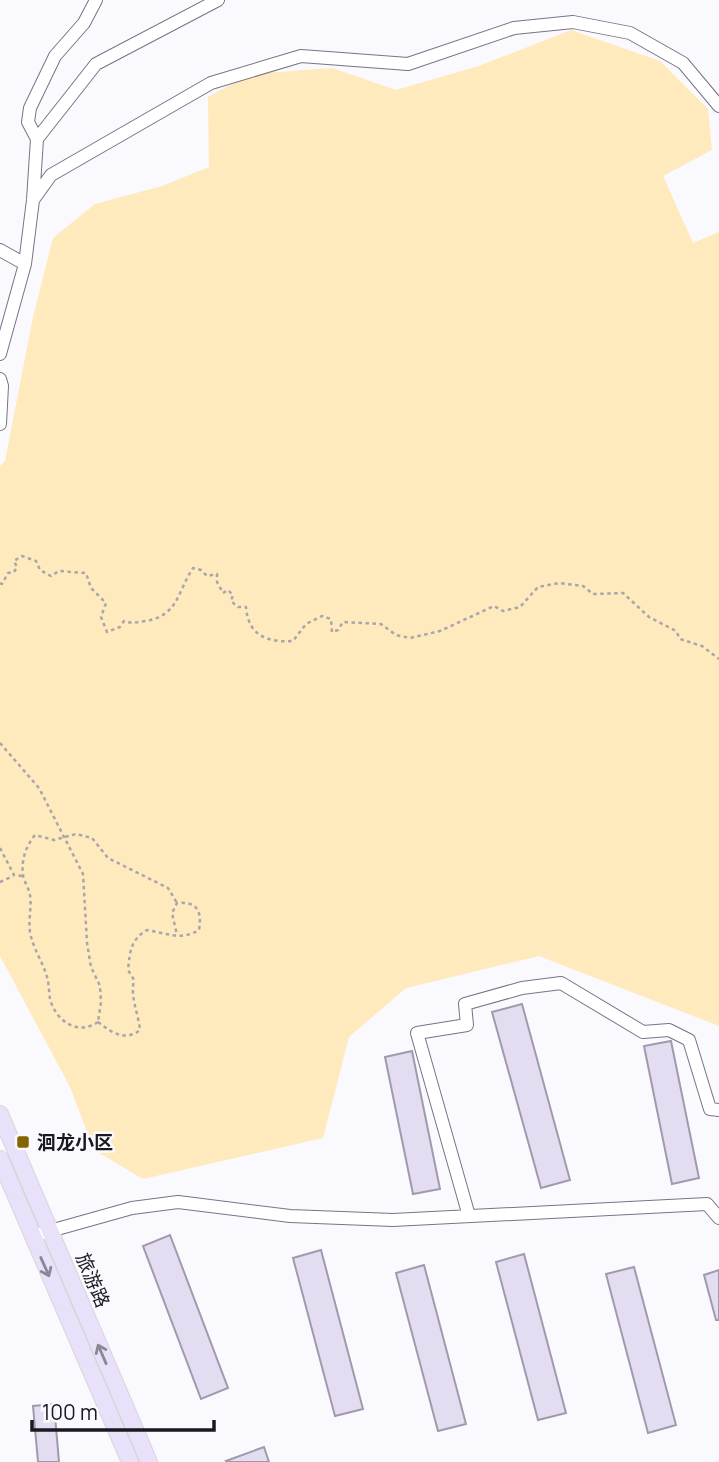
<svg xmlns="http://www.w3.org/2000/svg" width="719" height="1462" viewBox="0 0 719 1462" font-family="Manrope,'Noto Sans SC',sans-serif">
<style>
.green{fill:#feeabd}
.building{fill:#e4ddf2;stroke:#a09aad;stroke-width:2}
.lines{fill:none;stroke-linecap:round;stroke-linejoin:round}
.minor-casing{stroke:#797385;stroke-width:14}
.major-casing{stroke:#d6d5d7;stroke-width:18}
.path{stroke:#a8a6ab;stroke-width:2.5;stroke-dasharray:3.5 3.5;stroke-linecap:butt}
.minor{stroke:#fff;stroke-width:12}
.major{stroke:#e9e1fa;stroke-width:16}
.oneway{stroke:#8c8797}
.poi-dot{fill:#846500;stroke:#faf9fd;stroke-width:2.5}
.labels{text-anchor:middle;stroke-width:5;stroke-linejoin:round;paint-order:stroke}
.poi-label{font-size:19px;font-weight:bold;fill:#1b181f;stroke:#faf9fd;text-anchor:start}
.street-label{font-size:19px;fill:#1b181f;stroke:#faf9fd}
</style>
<rect width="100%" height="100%" fill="#faf9fd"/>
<!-- green -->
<path class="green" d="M 571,30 L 660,61 L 708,109 L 712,150 L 663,176 L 693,243 L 719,232 L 719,1026 L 539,956 L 406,988 L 349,1037 L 323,1138 L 143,1179 L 94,1150 L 70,1087 L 0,956 L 0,466 L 5,461 L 33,317 L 53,238 L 95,204 L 162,186 L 209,167 L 208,97 L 250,74 L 332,68 L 396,90 L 479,66 Z"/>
<!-- building -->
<path class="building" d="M 522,1004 L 570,1180 L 541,1188 L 492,1012 Z
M 671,1041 L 699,1178 L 672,1184 L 644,1046 Z
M 412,1051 L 440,1189 L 413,1194 L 385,1057 Z
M 170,1235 L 228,1388 L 201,1399 L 143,1246 Z
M 321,1250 L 363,1409 L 335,1416 L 293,1258 Z
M 524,1254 L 566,1413 L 538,1420 L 496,1262 Z
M 424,1265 L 466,1424 L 438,1431 L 396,1273 Z
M 634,1267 L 676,1425 L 648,1433 L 606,1274 Z
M 719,1270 L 719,1320 L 716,1320 L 704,1275 Z
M 54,1404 L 59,1462 L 38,1462 L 33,1406 Z
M 264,1447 L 269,1462 L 227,1462 L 226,1461 Z"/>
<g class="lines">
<defs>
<path id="minor" d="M 37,139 L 28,122 L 30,108 L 55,56 L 84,23 L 96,0
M 33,200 L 51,175 L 211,83 L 301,56 L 408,64 L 514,28 L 573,22 L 630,33 L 683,63 L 719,106
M 0,250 L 25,264
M 0,354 L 25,264 L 33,200 L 37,139 L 96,64 L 218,0
M 0,379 L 2,386 L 0,424
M 469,1216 L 417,1033 L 467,1025 L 465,1004 L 522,988 L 561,983 L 643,1032 L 669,1030 L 689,1040 L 710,1109 L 719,1110
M 32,1236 L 132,1208 L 178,1202 L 290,1216 L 393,1220 L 707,1204 L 719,1218"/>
<path id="major" d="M 0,1114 L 149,1462
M 0,1159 L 130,1462"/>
</defs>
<!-- minor casing -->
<use href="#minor" class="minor-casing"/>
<!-- major casing -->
<use href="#major" class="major-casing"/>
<!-- path -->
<path class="path" d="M 0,583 L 2,584 L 8,573 L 14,572 L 17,567 L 14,561 L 22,556 L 36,561 L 40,570 L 51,576 L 59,571 L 86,573 L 91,588 L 106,603 L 101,617 L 107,632 L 120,627 L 124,621 C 132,624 138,622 146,621 C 179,615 177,592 193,568 L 201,570 L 207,576 L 217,574 L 217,582 L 223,593 L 228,590 L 233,595 L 231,601 L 238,607 L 246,607 C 248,635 267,643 293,641 L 306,624 L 322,616 L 331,619 L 332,632 L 338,630 L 343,622 L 381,624 L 396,635 L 410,638 L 440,631 L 494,606 L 503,611 L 520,607 L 538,587 L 559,583 L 583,586 L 593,594 L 623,593 L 649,617 L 676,631 L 680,639 L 702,646 L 719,659
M 0,743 L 39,788 L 83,874 L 87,943 L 91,967 L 100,986 L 101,1002 L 98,1022
M 0,848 L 14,875 L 22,876
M 0,882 L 13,876
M 98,1022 C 77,1036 56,1021 50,999 C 49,992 49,984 47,977 C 43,962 33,949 30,932 C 28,920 32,907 30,895 C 29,888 24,882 23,875 C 21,860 26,846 35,835 L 54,840 L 76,834 L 92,838 L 108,858 L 168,888 L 177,903
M 98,1022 C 111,1032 125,1042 140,1030 C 138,1012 130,997 134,980 L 128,970 C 130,952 130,940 147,930 C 166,933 181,941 199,930 C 202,912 198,901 177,903 L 172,913 L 177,935"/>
<!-- minor -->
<use href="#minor" class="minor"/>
<!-- major -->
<use href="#major" class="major"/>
</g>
<!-- one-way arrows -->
<defs><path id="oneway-shaft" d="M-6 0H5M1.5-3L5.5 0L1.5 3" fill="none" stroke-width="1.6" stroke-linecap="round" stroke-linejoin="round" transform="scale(1.75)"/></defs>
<g class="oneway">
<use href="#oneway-shaft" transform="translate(45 1267) rotate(66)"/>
<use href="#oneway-shaft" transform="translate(102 1354) rotate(-113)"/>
</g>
<!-- markers -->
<rect class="poi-dot" x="16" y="1135" width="14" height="14" rx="3.5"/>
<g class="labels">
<!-- poi labels -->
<g class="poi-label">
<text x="37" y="1149">洄龙小区</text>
</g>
<!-- street labels -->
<g class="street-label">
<text transform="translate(93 1280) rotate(67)" y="7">旅游路</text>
</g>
</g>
<!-- scale -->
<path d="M32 1420v10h182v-10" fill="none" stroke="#1b181f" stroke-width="3.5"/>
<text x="42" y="1420" font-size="21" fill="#1b181f" stroke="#faf9fd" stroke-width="5" paint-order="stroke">100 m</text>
</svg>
